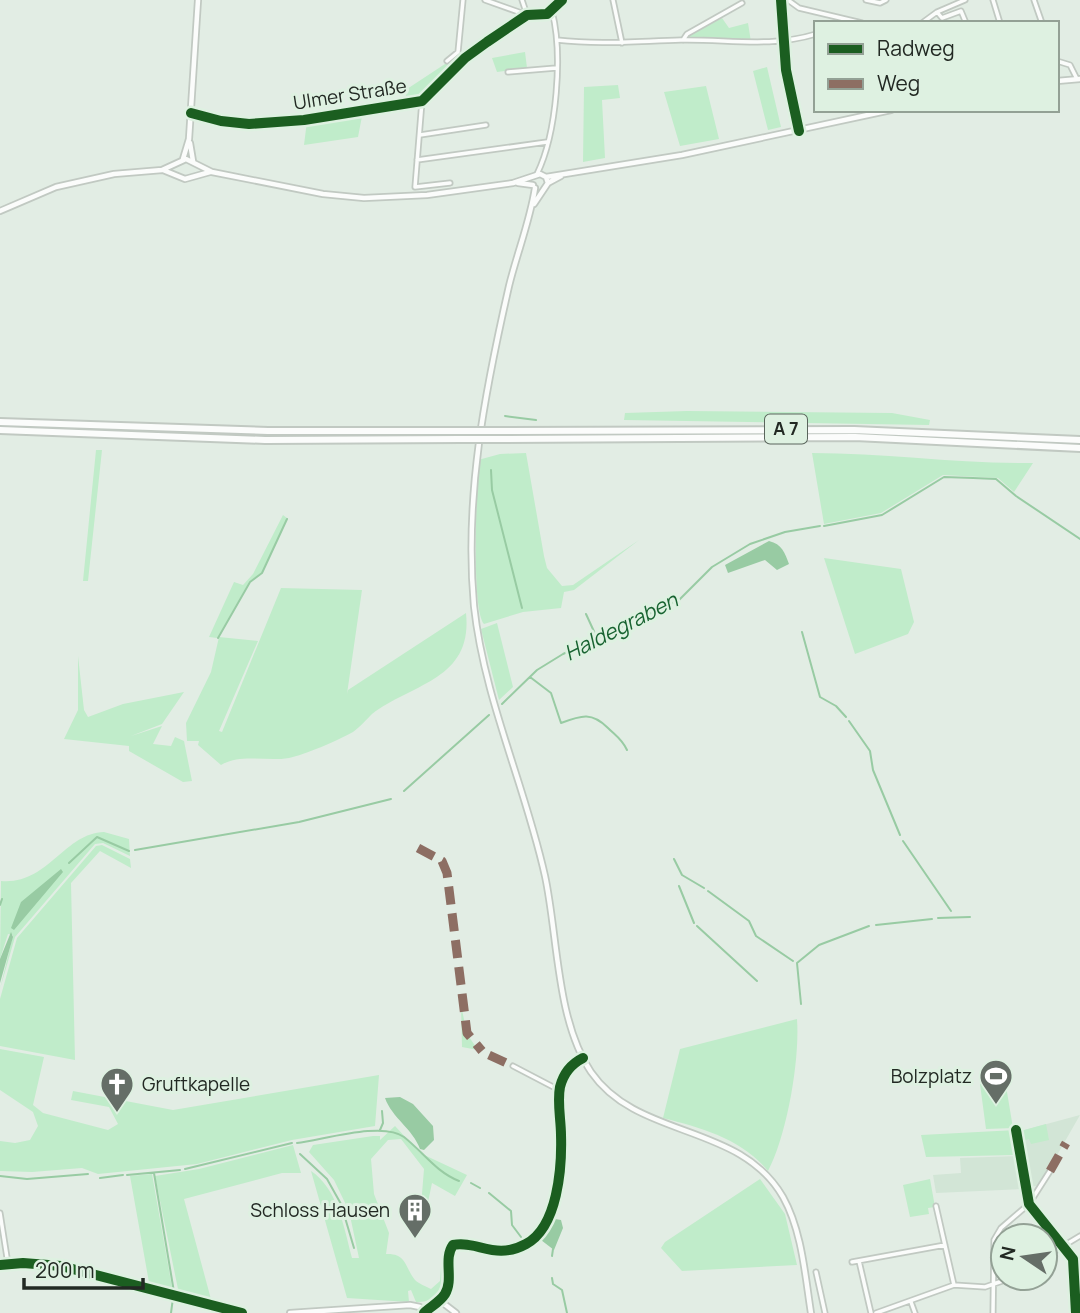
<svg xmlns="http://www.w3.org/2000/svg" width="1080" height="1313" viewBox="0 0 1080 1313" font-family="Manrope,sans-serif">
<style>
.built{fill:#d2e5d6}
.green{fill:#c0ecca}
.water{fill:#98cba3}
.lines{fill:none;stroke-linecap:round;stroke-linejoin:round}
.stream{stroke:#98cba3;stroke-width:2}
.street-casing{stroke:#c1c9c2;stroke-width:7}
.secondary-casing{stroke:#c1c9c2;stroke-width:8}
.highway-casing{stroke:#c1c9c2;stroke-width:10}
.street{stroke:#fbfcfb;stroke-width:3.5}
.secondary{stroke:#fbfcfb;stroke-width:4.5}
.highway{stroke:#fbfcfb;stroke-width:6}
.highway-bridge-casing{stroke:#c1c9c2;stroke-width:10;stroke-linecap:butt}
.highway-bridge{stroke:#fbfcfb;stroke-width:6}
.quiet{stroke:#8d6e63;stroke-width:9;stroke-dasharray:18 9;stroke-linecap:butt}
.cycleway-casing{stroke:#def1e1;stroke-width:15}
.cycleway{stroke:#1b5e20;stroke-width:10}
.labels{text-anchor:middle;stroke-width:6;stroke-linejoin:round;paint-order:stroke}
.shield{fill:#def1e1;stroke:#5a655c;stroke-width:2}
.shield-label{font-size:18px;font-weight:bold;fill:#222923}
.street-label{font-size:19px;fill:#222923;stroke:#def1e1}
.poi-label{font-size:19px;fill:#222923;stroke:#def1e1;text-anchor:end}
.water-label{font-size:21px;font-style:italic;fill:#186331;stroke:#def1e1}
</style>
<rect width="100%" height="100%" fill="#e2ede4"/>
<!-- built -->
<path class="built" d="M 1080,1115 L 1040,1185 L 1027,1188 L 1017,1132 Z
M 1020,1156 L 1024,1189 L 936,1193 L 933,1175 L 961,1173 L 960,1158 Z"/>
<!-- green -->
<path class="green" d="M 722,18 L 729,28 L 748,23 L 751,42 L 689,38 L 688,35 Z
M 525,52 L 527,68 L 497,72 L 492,58 Z
M 462,59 L 424,98 L 405,100 L 407,89 L 448,62 Z
M 767,67 L 781,127 L 768,130 L 753,71 Z
M 618,85 L 620,98 L 602,100 L 605,158 L 583,162 L 584,87 Z
M 706,86 L 719,139 L 680,146 L 664,92 Z
M 363,111 L 358,137 L 304,145 L 307,121 Z
M 687,411 L 892,413 L 930,420 L 929,425 L 624,420 L 625,413 Z
M 96,450 L 102,450 L 88,581 L 83,581 Z
M 526,453 L 544,556 L 547,568 L 562,586 L 573,585 L 639,540 L 574,590 L 564,592 L 561,608 L 523,612 L 484,624 C 471,609 477,488 478,460 L 500,454 Z
M 812,453 C 886,453 959,464 1033,463 L 1014,492 L 998,478 L 943,475 L 881,513 L 824,524 Z
M 283,515 L 287,518 L 262,572 L 249,582 L 217,638 L 209,637 L 234,582 L 243,585 L 253,574 Z
M 824,558 L 901,569 L 914,622 L 908,634 L 855,654 Z
M 281,588 L 362,590 L 347,694 L 348,690 L 466,613 C 473,680 413,683 372,714 C 367,719 360,727 353,732 C 339,740 304,755 289,758 C 265,762 242,753 221,765 L 198,745 L 199,741 L 187,741 L 186,723 L 211,672 L 219,637 L 258,641 L 219,731 L 222,732 Z
M 497,623 L 513,687 L 499,700 L 481,629 Z
M 78,656 L 84,710 L 88,717 L 123,704 L 184,692 L 162,724 L 131,736 L 162,726 L 153,744 L 171,746 L 175,737 L 184,741 L 192,781 L 183,782 L 129,751 L 129,746 L 64,739 L 78,710 Z
M 104,832 L 129,839 L 130,856 L 103,843 L 95,844 L 15,937 L 0,989 L 13,935 L 8,934 L 0,959 L 1,881 C 48,885 64,833 104,832 Z
M 102,845 L 130,859 L 131,868 L 100,851 L 71,883 L 75,1060 L 0,1046 L 0,999 L 17,938 L 96,846 Z
M 461,1005 L 467,1034 L 478,1050 L 462,1047 Z
M 797,1019 C 800,1060 787,1135 768,1171 C 742,1139 702,1128 663,1118 L 680,1049 Z
M 0,1049 L 44,1057 L 33,1105 L 43,1113 L 108,1130 L 118,1124 L 109,1107 L 71,1100 L 73,1091 L 173,1110 L 379,1075 L 375,1126 L 292,1140 L 197,1164 L 98,1174 L 82,1168 L 32,1172 L 0,1171 L 0,1141 L 15,1143 L 30,1140 L 38,1126 L 33,1112 L 0,1090 Z
M 1005,1080 L 1013,1128 L 986,1129 L 980,1084 Z
M 1046,1124 L 1049,1140 L 1031,1144 L 1029,1139 L 1019,1142 L 1017,1132 Z
M 395,1126 L 420,1153 L 467,1175 L 455,1196 L 432,1183 L 427,1207 L 421,1206 L 424,1169 L 401,1139 L 388,1140 L 371,1159 L 374,1194 L 389,1233 L 386,1254 C 407,1253 405,1268 415,1280 C 419,1284 427,1287 431,1289 L 440,1281 L 441,1267 L 446,1264 C 445,1285 439,1303 416,1302 L 411,1290 L 408,1291 L 409,1302 L 347,1298 L 311,1171 C 338,1189 344,1228 352,1258 L 359,1258 L 349,1211 L 334,1180 L 309,1152 L 313,1145 L 373,1136 L 380,1136 L 380,1140 Z
M 1016,1130 L 1018,1142 L 1013,1143 L 1014,1155 L 926,1157 L 921,1135 Z
M 293,1145 L 301,1173 L 282,1173 L 184,1199 L 212,1303 L 179,1294 L 155,1176 L 199,1169 Z
M 152,1174 L 173,1293 L 150,1288 L 130,1176 Z
M 760,1179 L 785,1214 L 797,1265 L 682,1271 L 661,1248 L 665,1242 Z
M 930,1179 L 935,1207 L 928,1208 L 929,1214 L 910,1217 L 903,1185 Z"/>
<!-- water -->
<path class="water" d="M 769,541 C 782,544 785,553 789,564 L 777,570 L 765,560 L 728,573 L 725,565 Z
M 61,869 L 63,872 L 14,930 L 11,928 L 21,902 Z
M 11,932 L 13,937 L 0,983 L 0,959 Z
M 400,1097 L 413,1104 L 433,1126 L 434,1140 L 424,1150 L 420,1149 C 413,1129 392,1118 385,1098 Z
M 555,1219 L 561,1220 L 563,1228 L 554,1250 L 541,1240 Z"/>
<g class="lines">
<!-- stream -->
<path class="stream" d="M 505,416 L 536,420
M 491,470 L 492,490 L 522,608
M 824,526 L 882,515 L 944,477 L 973,478 L 996,479 L 1016,496 L 1080,539
M 586,614 L 597,638
M 802,632 L 820,697 L 836,706 L 846,717
M 218,638 L 250,582 L 262,573 L 287,519
M 530,677 L 551,693 L 561,723 C 582,715 592,712 608,728 C 616,736 622,739 627,750
M 502,704 L 537,670 L 563,654 L 679,600 L 712,567 L 750,544 L 785,532 L 820,526
M 849,721 L 870,751 L 873,770 L 900,835
M 404,791 L 489,715
M 903,841 L 951,911
M 135,850 L 299,822 L 391,799
M 674,859 L 682,875 L 704,888
M 69,863 L 97,837 L 129,851
M 679,886 L 694,923
M 708,891 L 749,921 L 756,936 L 793,961
M 0,905 L 2,899
M 938,918 L 970,917
M 876,925 L 932,919
M 697,926 L 757,981
M 801,1004 L 797,963 L 819,945 L 869,926
M 380,1130 L 383,1123 L 382,1111
M 297,1143 C 323,1140 383,1121 404,1137 C 423,1152 436,1172 459,1181
M 300,1154 L 327,1179 L 341,1204 L 354,1248
M 185,1169 L 292,1143
M 154,1173 L 174,1292
M 127,1175 L 180,1170
M 0,1176 L 27,1179 L 88,1174
M 100,1178 L 123,1175
M 471,1183 L 480,1188
M 489,1193 L 511,1211 L 512,1225 L 521,1237
M 552,1256 L 553,1249
M 552,1278 L 553,1284 L 562,1290 L 567,1313
M 171,1313 L 173,1298"/>
<defs>
<path id="street" d="M 485,0 L 527,15
M 522,0 L 527,15
M 613,0 L 622,43
M 781,0 L 786,70 L 798,129
M 788,0 L 799,8 L 862,23
M 866,0 L 880,3 L 886,0
M 993,0 L 1000,23
M 1034,0 L 1042,23
M 937,12 L 942,18 L 961,11 L 966,23
M 922,23 L 937,12 L 965,0
M 557,40 C 599,45 639,41 681,40 C 728,39 770,48 816,34
M 683,40 L 687,34 L 742,3
M 447,61 L 458,52 L 463,0
M 1057,61 L 1070,65 L 1077,79
M 508,72 L 556,68
M 422,101 L 415,187 L 450,183
M 191,113 L 221,121 L 249,124 L 304,120 L 422,101 L 465,58 L 487,42 L 527,15 L 547,14 L 562,0
M 420,135 L 486,125
M 417,160 L 547,142
M 537,174 C 557,133 563,54 552,11
M 513,1066 L 559,1090
M 1016,1130 L 1029,1204 L 1073,1259 L 1076,1313
M 936,1206 L 954,1285
M 0,1213 L 8,1264
M 1045,1257 L 1080,1236
M 859,1261 L 871,1313
M 852,1262 L 945,1245
M 816,1272 L 825,1313
M 911,1302 L 915,1313
M 876,1313 L 954,1285 L 985,1287 L 1011,1278
M 993,1313 L 994,1240 L 1001,1228 L 1029,1204 L 1050,1171"/>
<path id="secondary" d="M 1057,81 L 1080,79
M 190,143 L 193,161
M 183,159 L 189,139 L 198,0
M 163,170 L 185,179 L 210,172
M 546,177 L 682,155 L 891,110
M 518,183 L 533,185
M 535,188 C 530,221 517,253 509,286 C 485,391 464,497 474,606 C 484,699 525,785 545,876 C 558,936 556,1020 591,1072 C 638,1140 740,1122 783,1197 C 802,1231 805,1275 811,1313
M 534,204 L 548,183 L 561,176
M 0,211 L 56,187 L 114,174 L 162,170 L 186,159 L 212,172 L 323,194 L 364,198 L 427,195 L 513,183 L 540,174 L 546,177 L 548,183
M 0,1265 L 23,1263 L 61,1266 L 242,1313
M 439,1300 L 456,1313
M 290,1313 L 410,1305 L 420,1307 L 425,1312
M 424,1313 C 430,1307 440,1302 445,1294 C 454,1279 443,1259 453,1245 C 477,1240 495,1261 526,1244 C 558,1227 562,1167 561,1135 C 561,1120 557,1102 560,1087 C 563,1075 571,1064 583,1058"/>
<path id="highway" d="M 0,422 L 268,431 L 461,431
M 0,430 L 265,440 L 461,439
M 491,431 L 854,430 L 1080,440
M 491,439 L 855,437 L 1080,448"/>
</defs>
<!-- street casing -->
<use href="#street" class="street-casing"/>
<!-- secondary casing -->
<use href="#secondary" class="secondary-casing"/>
<!-- highway casing -->
<use href="#highway" class="highway-casing"/>
<!-- street -->
<use href="#street" class="street"/>
<!-- secondary -->
<use href="#secondary" class="secondary"/>
<!-- highway -->
<use href="#highway" class="highway"/>
<defs>
<path id="highway-bridge" d="M 461,431 L 491,431
M 461,439 L 491,439"/>
</defs>
<!-- highway-bridge casing -->
<use href="#highway-bridge" class="highway-bridge-casing"/>
<!-- highway-bridge -->
<use href="#highway-bridge" class="highway-bridge"/>
<!-- quiet -->
<path class="quiet" d="M 418,848 L 442,861 L 447,873 L 467,1033 L 482,1051
M 489,1055 L 513,1066
M 1050,1171 L 1066,1143"/>
<defs>
<path id="cycleway" d="M 781,0 L 786,70 L 799,131
M 191,113 L 221,121 L 249,124 L 304,120 L 422,101 L 465,58 L 487,42 L 527,15 L 547,14 L 562,0
M 1016,1130 L 1029,1204 L 1073,1259 L 1076,1313
M 0,1265 L 23,1263 L 61,1266 L 242,1313
M 424,1313 C 430,1307 440,1302 445,1294 C 454,1279 443,1259 453,1245 C 477,1240 495,1261 526,1244 C 558,1227 562,1167 561,1135 C 561,1120 557,1102 560,1087 C 563,1075 571,1064 583,1058"/>
</defs>
<!-- cycleway casing -->
<use href="#cycleway" class="cycleway-casing"/>
<!-- cycleway -->
<use href="#cycleway" class="cycleway"/>
</g>
<!-- icons -->
<defs>
<symbol id="stadium-pin" viewBox="-11 -11 22 30"><path d="M0 17L-7.5 6A9.5 9.5 0 1 1 7.5 6Z" fill="#656e67" stroke="#def1e1"/><path d="M0-5a6.5 5 0 1 0 0 10a6.5 5 0 1 0 0-10ZM-3.5-1.8h7v3.6h-7Z" fill="#fff"/></symbol>
<symbol id="church-pin" viewBox="-11 -11 22 30"><path d="M0 17L-7.5 6A9.5 9.5 0 1 1 7.5 6Z" fill="#656e67" stroke="#def1e1"/><path d="M-1.2-6h2.4v3.5h3.3v2.4h-3.3V6h-2.4V-.1h-3.3v-2.4h3.3Z" fill="#fff"/></symbol>
<symbol id="building-pin" viewBox="-11 -11 22 30"><path d="M0 17L-7.5 6A9.5 9.5 0 1 1 7.5 6Z" fill="#656e67" stroke="#def1e1"/><path d="M-4-6H4V6H1V3H-1V6H-4ZM-2.5-4.3h1.7v1.8h-1.7ZM.8-4.3h1.7v1.8H.8ZM-2.5-1h1.7V.8h-1.7ZM.8-1h1.7V.8H.8Z" fill="#fff"/></symbol>
</defs>
<g fill-rule="evenodd">
<use href="#stadium-pin" x="977" y="1057" width="38" height="52"/>
<use href="#church-pin" x="98" y="1065" width="38" height="52"/>
<use href="#building-pin" x="396" y="1191" width="38" height="52"/>
</g>
<g class="labels">
<!-- shield labels -->
<rect class="shield" x="765" y="414.5" width="42" height="29" rx="5"/>
<g class="shield-label">
<text x="786" y="435">A 7</text>
</g>
<!-- street labels -->
<g class="street-label">
<text transform="translate(350 94) rotate(-9)" y="7">Ulmer Straße</text>
</g>
<!-- poi labels -->
<g class="poi-label">
<text x="972" y="1083">Bolzplatz</text>
<text x="142" y="1091" text-anchor="start">Gruftkapelle</text>
<text x="390" y="1217">Schloss Hausen</text>
</g>
<!-- water labels -->
<g class="water-label">
<text transform="translate(621 627) rotate(-27)" y="7">Haldegraben</text>
</g>
</g>
<!-- legend -->
<rect x="814" y="21" width="245" height="91" fill="#def1e1" stroke="#93a195" stroke-width="2"/>
<rect x="828" y="44" width="35" height="10" fill="#1b5e20" stroke="#93a195" stroke-width="2"/>
<text x="877" y="56" font-size="21" fill="#222923">Radweg</text>
<rect x="828" y="79" width="35" height="10" fill="#8d6e63" stroke="#93a195" stroke-width="2"/>
<text x="877" y="91" font-size="21" fill="#222923">Weg</text>
<!-- north arrow -->
<g transform="translate(1024 1257) rotate(283)"><circle r="33" fill="#def1e1" stroke="#93a195" stroke-width="2"/>
<path d="M0-5L12 26L0 18L-12 26Z" fill="#656e67"/>
<text y="-10" font-size="19" font-weight="bold" text-anchor="middle" fill="#222923">N</text>
</g>
<!-- scale -->
<path d="M24 1278v10h119v-10" fill="none" stroke="#222923" stroke-width="3.5"/>
<text x="35" y="1278" font-size="21" fill="#222923" stroke="#def1e1" stroke-width="5" paint-order="stroke">200 m</text>
</svg>
